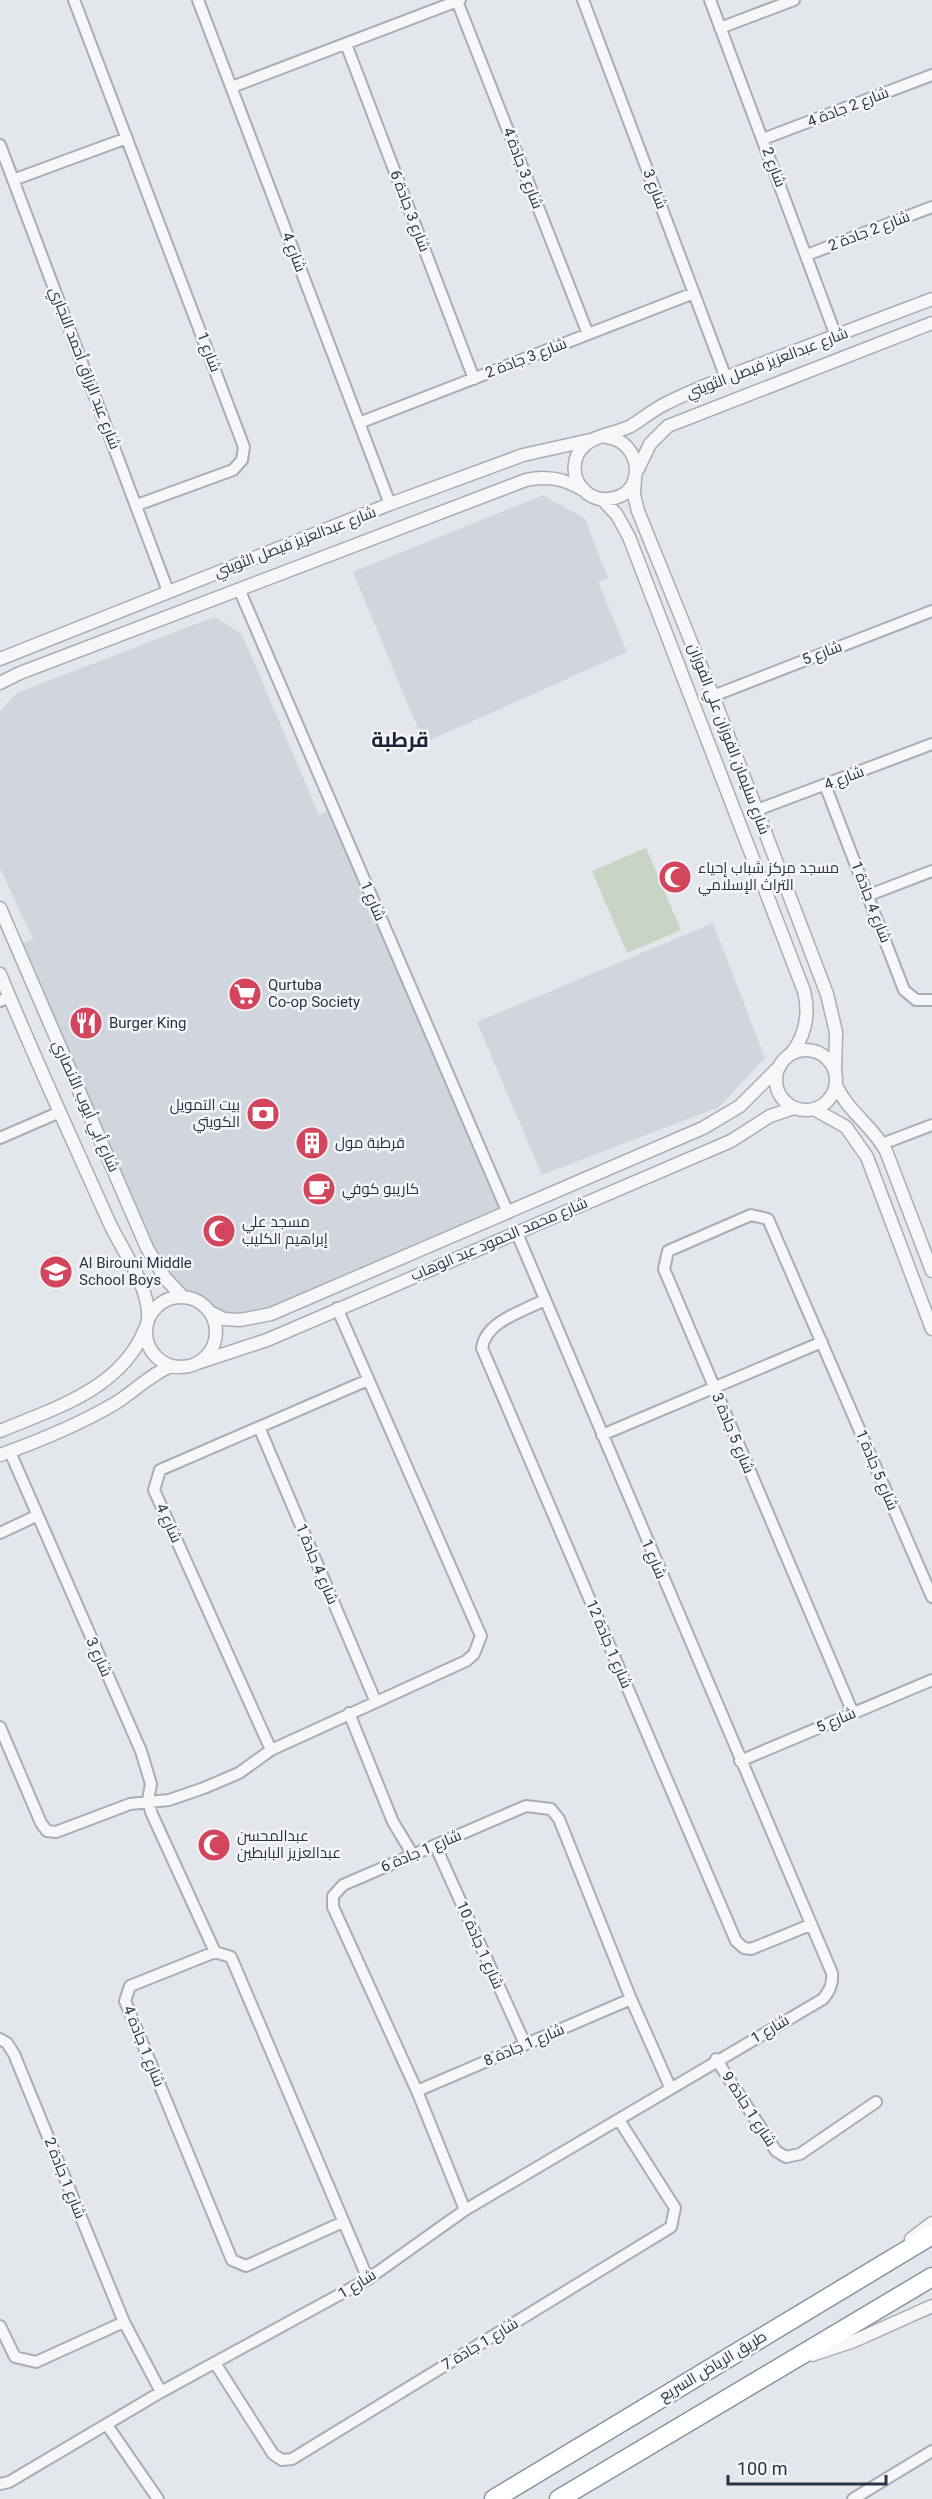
<svg xmlns="http://www.w3.org/2000/svg" width="932" height="2499" viewBox="0 0 932 2499" font-family="Roboto,Cairo,sans-serif">
<style>
.built{fill:#d1d5dd}
.green{fill:#c8d5c4}
.lines{fill:none;stroke-linecap:round;stroke-linejoin:round}
.minor-casing{stroke:#a8adb6;stroke-width:14}
.tertiary-casing{stroke:#a8adb6;stroke-width:15}
.motorway-casing{stroke:#8a94a2;stroke-width:21}
.minor{stroke:#f6f7f9;stroke-width:10}
.tertiary{stroke:#f6f7f9;stroke-width:12}
.motorway{stroke:#fff;stroke-width:18}
.labels{text-anchor:middle;stroke-width:5;stroke-linejoin:round;paint-order:stroke}
.street-label{font-size:15px;fill:#2a3444;stroke:#f3f5f8}
.poi-label{font-size:15px;fill:#2a3444;stroke:#f3f5f8;text-anchor:start}
.district-label{font-size:21px;font-weight:bold;fill:#1c2535;stroke:#f3f5f8}
</style>
<rect width="100%" height="100%" fill="#e3e6eb"/>
<!-- built -->
<path class="built" d="M 543,495 L 585,519 L 608,578 L 598,582 L 627,652 L 424,743 L 353,572 Z
M 214,617 L 242,634 L 319,815 L 332,807 L 508,1213 L 256,1318 L 209,1312 L 201,1303 L 183,1297 L 165,1278 L 16,946 L 33,939 L 0,868 L 0,711 L 17,693 Z
M 713,923 L 765,1058 L 719,1107 L 542,1175 L 477,1022 Z"/>
<!-- green -->
<path class="green" d="M 646,848 L 681,930 L 627,953 L 592,871 Z"/>
<g class="lines">
<defs>
<path id="minor" d="M 74,0 L 244,447 L 242,460 L 233,470 L 137,505
M 198,0 L 390,504
M 583,0 L 726,378
M 710,0 L 836,336
M 457,1 L 588,334
M 720,28 L 794,0
M 346,44 L 474,379
M 232,87 L 460,0
M 763,139 L 932,75
M 0,145 L 168,591
M 13,180 L 127,138
M 807,255 L 932,207
M 359,423 L 694,293
M 239,589 L 508,1213
M 713,696 L 932,611
M 825,785 L 904,990 L 916,1000 L 932,1000
M 757,810 L 932,744
M 869,895 L 932,871
M 0,1001 L 9,997
M 0,1138 L 60,1112
M 882,1144 L 932,1125
M 544,1300 C 522,1312 486,1321 482,1348 L 736,1941 L 744,1948 L 751,1949 L 810,1925
M 259,1427 L 375,1700
M 602,1435 L 822,1342
M 10,1452 L 141,1751 L 151,1784 L 148,1800 L 151,1812 L 215,1952
M 0,1533 L 36,1516
M 349,1713 L 393,1822 L 413,1855
M 853,1713 L 664,1269 L 668,1251 L 751,1215 L 768,1219 L 932,1597
M 0,1727 L 41,1823 L 47,1831 L 56,1832 L 130,1804 L 169,1800 L 204,1788 L 239,1773 L 271,1750 L 466,1661 L 474,1654 L 481,1636 L 337,1308
M 271,1750 L 154,1490 L 160,1470 L 368,1380
M 740,1761 L 932,1680
M 435,1845 L 525,2044
M 0,2039 L 7,2043 L 14,2054 L 124,2322 L 161,2392
M 716,2059 L 776,2151 L 786,2157 L 800,2154 L 876,2102
M 417,2091 L 631,1999
M 465,2210 L 417,2091 L 333,1907 L 333,1896 L 343,1885 L 526,1806 L 551,1809 L 559,1819 L 631,1999 L 670,2087
M 343,2222 L 246,2266 L 232,2260 L 125,2001 L 130,1986 L 215,1952 L 231,1957 L 368,2279
M 0,2326 L 15,2357 L 36,2362 L 124,2322
M 215,2363 L 273,2454 L 282,2460 L 292,2459 L 671,2227 L 675,2208 L 619,2120
M 107,2425 L 158,2499
M 0,2484 L 9,2482 L 161,2392 L 368,2279 L 465,2210 L 823,1999 C 830,1990 833,1984 832,1973 L 516,1231
M 853,2499 L 932,2451"/>
<path id="tertiary" d="M 606,437 C 644,441 647,497 608,499 C 598,500 589,496 583,489 C 571,477 572,456 585,445 C 595,435 617,433 631,426 C 642,419 653,410 665,404 C 698,387 732,375 766,362 C 821,341 877,320 932,299
M 638,469 L 650,444 L 668,426 L 932,323
M 635,478 L 634,495 L 638,511 L 713,696 L 827,994 L 836,1032 L 835,1071
M 602,499 L 617,515 L 629,537 L 804,991 C 810,1015 806,1035 791,1054
M 0,659 L 390,504 L 523,455 L 595,439
M 0,683 L 20,673 L 526,480 C 548,475 566,479 585,491
M 0,908 L 147,1248 L 165,1278 L 183,1297
M 0,974 C 34,1057 72,1139 109,1222 C 122,1251 150,1286 148,1319
M776 1080a30 30 0 1 1 60 0a30 30 0 1 1-60 0Z
M 836,1085 C 847,1111 873,1126 886,1151 L 932,1271
M 814,1109 L 846,1127 L 867,1157 L 932,1329
M146 1332a35 35 0 1 1 70 0a35 35 0 1 1-70 0Z
M 210,1312 L 224,1319 L 240,1320 L 271,1314 L 703,1128 L 740,1106 L 780,1066
M 200,1362 L 267,1340 L 731,1141 L 770,1116 L 794,1108
M 0,1431 C 55,1408 121,1389 145,1329
M 0,1455 C 39,1441 78,1425 114,1404 C 134,1392 149,1375 171,1366
M 911,2239 L 932,2223
M 812,2355 L 854,2341 L 932,2306"/>
<path id="motorway" d="M 494,2499 L 932,2235
M 559,2499 L 932,2277"/>
</defs>
<!-- minor casing -->
<use href="#minor" class="minor-casing"/>
<!-- tertiary casing -->
<use href="#tertiary" class="tertiary-casing"/>
<!-- motorway casing -->
<use href="#motorway" class="motorway-casing"/>
<!-- minor -->
<use href="#minor" class="minor"/>
<!-- tertiary -->
<use href="#tertiary" class="tertiary"/>
<!-- motorway -->
<use href="#motorway" class="motorway"/>
</g>
<!-- icons -->
<defs>
<symbol id="mosque-disc" viewBox="-11 -11 22 22"><circle r="9.5" fill="#d3455c" stroke="#f3f5f8"/><path d="M3.5-4.9A6 6 0 1 0 3.5 4.9A5 5 0 1 1 3.5-4.9Z" fill="#fff"/></symbol>
<symbol id="supermarket-disc" viewBox="-11 -11 22 22"><circle r="9.5" fill="#d3455c" stroke="#f3f5f8"/><path d="M-6-5.5h2.5l.6 2H6L4.5 2H-2.5L-4.4-4H-6ZM-1.5 3.2a1.3 1.3 0 1 0 .1 0ZM3 3.2a1.3 1.3 0 1 0 .1 0Z" fill="#fff"/></symbol>
<symbol id="restaurant-disc" viewBox="-11 -11 22 22"><circle r="9.5" fill="#d3455c" stroke="#f3f5f8"/><path d="M-5-6h1v4h1v-4h1v4h1v-4h1v5L-1.5 .5V6h-2V.5L-5-1ZM5-6V6H3V1.5H1.5Q1.5-4 5-6Z" fill="#fff"/></symbol>
<symbol id="bank-disc" viewBox="-11 -11 22 22"><circle r="9.5" fill="#d3455c" stroke="#f3f5f8"/><path d="M-6-4H6V4H-6ZM0-2.3a2.3 2.3 0 1 0 0 4.6a2.3 2.3 0 1 0 0-4.6Z" fill="#fff"/></symbol>
<symbol id="building-disc" viewBox="-11 -11 22 22"><circle r="9.5" fill="#d3455c" stroke="#f3f5f8"/><path d="M-4-6H4V6H1V3H-1V6H-4ZM-2.5-4.3h1.7v1.8h-1.7ZM.8-4.3h1.7v1.8H.8ZM-2.5-1h1.7V.8h-1.7ZM.8-1h1.7V.8H.8Z" fill="#fff"/></symbol>
<symbol id="cafe-disc" viewBox="-11 -11 22 22"><circle r="9.5" fill="#d3455c" stroke="#f3f5f8"/><path d="M-5.5-4.5H6V0H3Q3 3.5 0 3.5H-2.5Q-5.5 3.5-5.5 0ZM3-3.2v2h1.7v-2ZM-6 4.5H4V6H-6Z" fill="#fff"/></symbol>
<symbol id="school-disc" viewBox="-11 -11 22 22"><circle r="9.5" fill="#d3455c" stroke="#f3f5f8"/><path d="M0-5L7-2L0 1L-7-2ZM-4 1L0 2.5L4 1V4Q0 6-4 4Z" fill="#fff"/></symbol>
</defs>
<g fill-rule="evenodd">
<use href="#mosque-disc" x="656" y="858" width="38" height="38"/>
<use href="#supermarket-disc" x="226" y="975" width="38" height="38"/>
<use href="#restaurant-disc" x="67" y="1004" width="38" height="38"/>
<use href="#bank-disc" x="244" y="1095" width="38" height="38"/>
<use href="#building-disc" x="293" y="1124" width="38" height="38"/>
<use href="#cafe-disc" x="300" y="1170" width="38" height="38"/>
<use href="#mosque-disc" x="200" y="1212" width="38" height="38"/>
<use href="#school-disc" x="37" y="1253" width="38" height="38"/>
<use href="#mosque-disc" x="195" y="1826" width="38" height="38"/>
</g>
<g class="labels">
<!-- street labels -->
<g class="street-label">
<text transform="translate(848 107) rotate(-21)" y="5">شارع 2 جادة 4</text>
<text transform="translate(774 167) rotate(69)" y="5">شارع 2</text>
<text transform="translate(523 168) rotate(69)" y="5">شارع 3 جادة 4</text>
<text transform="translate(655 189) rotate(69)" y="5">شارع 3</text>
<text transform="translate(410 211) rotate(69)" y="5">شارع 3 جادة 6</text>
<text transform="translate(869 231) rotate(-21)" y="5">شارع 2 جادة 2</text>
<text transform="translate(294 252) rotate(69)" y="5">شارع 4</text>
<text transform="translate(209 352) rotate(69)" y="5">شارع 1</text>
<text transform="translate(526 358) rotate(-21)" y="5">شارع 3 جادة 2</text>
<text transform="translate(767 363) rotate(-21)" y="5">شارع عبدالعزيز فيصل الثويني</text>
<text transform="translate(85 368) rotate(69)" y="5">شارع عبد الرزاق أحمد النجاري</text>
<text transform="translate(295 542) rotate(-21)" y="5">شارع عبدالعزيز فيصل الثويني</text>
<text transform="translate(822 653) rotate(-21)" y="5">شارع 5</text>
<text transform="translate(729 739) rotate(69)" y="5">شارع سليمان الفوزان علي الفوزان</text>
<text transform="translate(844 778) rotate(-21)" y="5">شارع 4</text>
<text transform="translate(373 901) rotate(67)" y="5">شارع 1</text>
<text transform="translate(871 902) rotate(69)" y="5">شارع 4 جادة 1</text>
<text transform="translate(86 1106) rotate(66)" y="5">شارع أبي أيوب الأنصاري</text>
<text transform="translate(499 1239) rotate(-23)" y="5">شارع محمد الحمود عبد الوهاب</text>
<text transform="translate(733 1433) rotate(67)" y="5">شارع 5 جادة 3</text>
<text transform="translate(877 1470) rotate(67)" y="5">شارع 5 جادة 1</text>
<text transform="translate(169 1523) rotate(66)" y="5">شارع 4</text>
<text transform="translate(654 1559) rotate(67)" y="5">شارع 1</text>
<text transform="translate(317 1564) rotate(67)" y="5">شارع 4 جادة 1</text>
<text transform="translate(609 1644) rotate(67)" y="5">شارع 1 جادة 12</text>
<text transform="translate(99 1657) rotate(66)" y="5">شارع 3</text>
<text transform="translate(836 1720) rotate(-23)" y="5">شارع 5</text>
<text transform="translate(421 1851) rotate(-23)" y="5">شارع 1 جادة 6</text>
<text transform="translate(480 1945) rotate(66)" y="5">شارع 1 جادة 10</text>
<text transform="translate(770 2029) rotate(-30)" y="5">شارع 1</text>
<text transform="translate(524 2045) rotate(-23)" y="5">شارع 1 جادة 8</text>
<text transform="translate(144 2046) rotate(68)" y="5">شارع 1 جادة 4</text>
<text transform="translate(749 2109) rotate(57)" y="5">شارع 1 جادة 9</text>
<text transform="translate(65 2178) rotate(68)" y="5">شارع 1 جادة 2</text>
<text transform="translate(357 2284) rotate(-31)" y="5">شارع 1</text>
<text transform="translate(480 2344) rotate(-31)" y="5">شارع 1 جادة 7</text>
<text transform="translate(713 2366) rotate(-31)" y="5">طريق الرياض السريع</text>
</g>
<!-- poi labels -->
<g class="poi-label">
<text x="698" y="873">مسجد مركز شباب إحياء<tspan x="698" dy="17">التراث الإسلامي</tspan></text>
<text x="268" y="990">Qurtuba<tspan x="268" dy="17">Co-op Society</tspan></text>
<text x="109" y="1028">Burger King</text>
<text x="240" y="1110" text-anchor="end">بيت التمويل<tspan x="240" dy="17">الكويتي</tspan></text>
<text x="335" y="1148">قرطبة مول</text>
<text x="342" y="1194">كاريبو كوفي</text>
<text x="242" y="1227">مسجد علي<tspan x="242" dy="17">إبراهيم الكليب</tspan></text>
<text x="79" y="1268">Al Birouni Middle<tspan x="79" dy="17">School Boys</tspan></text>
<text x="237" y="1841">عبدالمحسن<tspan x="237" dy="17">عبدالعزيز البابطين</tspan></text>
</g>
<!-- district labels -->
<g class="district-label">
<text x="400" y="747">قرطبة</text>
</g>
</g>
<!-- scale -->
<path d="M728 2475v9h158v-9" fill="none" stroke="#2a3444" stroke-width="3"/>
<text x="737" y="2475" font-size="18" fill="#2a3444" stroke="#f3f5f8" stroke-width="4.5" paint-order="stroke">100 m</text>
</svg>
